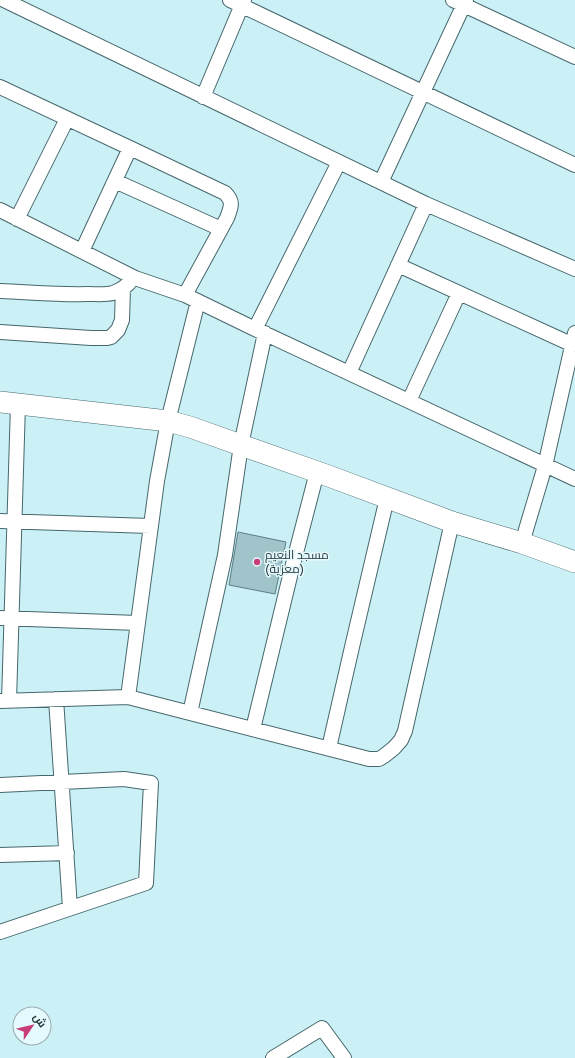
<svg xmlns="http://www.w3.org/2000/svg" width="575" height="1058" viewBox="0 0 575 1058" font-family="'Golos Text',Cairo,sans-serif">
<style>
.building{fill:#a0c4ca;stroke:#5d7e84}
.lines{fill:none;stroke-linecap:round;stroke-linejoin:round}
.street-casing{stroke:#46676c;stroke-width:16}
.secondary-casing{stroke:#46676c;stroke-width:22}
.street{stroke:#fff;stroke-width:14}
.secondary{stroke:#fff;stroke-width:21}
.poi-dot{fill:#c73d77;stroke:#e4fafd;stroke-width:1.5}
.labels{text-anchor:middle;stroke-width:3;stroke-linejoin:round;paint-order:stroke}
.poi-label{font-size:12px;fill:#29373a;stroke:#e4fafd;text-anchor:start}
</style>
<rect width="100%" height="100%" fill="#cbf0f6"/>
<!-- building -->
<path class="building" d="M 238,532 L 286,542 L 275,594 L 229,585 Z"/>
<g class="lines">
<defs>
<path id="street" d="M 4,0 L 426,204 L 575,269
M 230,0 L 575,165
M 453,0 L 575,57
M 0,87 L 130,148
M 203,97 L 244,0
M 115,181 L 221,229
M 381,182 L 466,0
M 0,210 L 135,278 L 185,295 L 255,329 L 575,479
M 17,219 L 67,119
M 82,251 L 130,148 L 225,193 C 234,202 231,207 227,218 L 185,295
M 398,265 L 573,345
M 0,291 C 29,292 58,295 88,294 C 96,294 105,295 113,293 C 119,291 124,288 129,283
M 255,329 L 339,162
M 0,332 L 91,338 L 107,338 L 111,337 L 118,330 L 122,320 L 123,288
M 349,373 L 426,204
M 409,401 L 459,293
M 0,521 L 150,526
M 522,543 L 545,466 L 575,333
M 0,618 L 138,623
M 128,697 L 157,481 L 168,421 L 198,301
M 56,699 L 70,908
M 0,701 L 128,697 L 369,759 L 379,759 L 384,756 L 394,748 L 401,740 L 405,731 L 452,522
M 9,701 L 18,404
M 190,713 L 225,555 L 241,445 L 265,333
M 253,729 L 291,572 L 317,472
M 329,748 L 352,647 L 387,498
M 0,785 L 124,779 L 151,783 L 146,883 L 0,932
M 0,855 L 67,853
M 273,1058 L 322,1028 L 344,1058"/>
<path id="secondary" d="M 0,402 L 168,421 L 190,427 L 326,475 L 452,522 L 522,543 L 575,562"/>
</defs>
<!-- street casing -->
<use href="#street" class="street-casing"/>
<!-- secondary casing -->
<use href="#secondary" class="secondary-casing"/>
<!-- street -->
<use href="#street" class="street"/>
<!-- secondary -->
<use href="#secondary" class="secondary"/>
</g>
<!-- markers -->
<circle class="poi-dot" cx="257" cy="562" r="4"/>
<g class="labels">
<!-- poi labels -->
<g class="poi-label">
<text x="265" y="559">مسجد النعيم<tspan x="265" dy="14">(معزية)</tspan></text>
</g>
</g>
<!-- north arrow -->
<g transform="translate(32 1026) rotate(55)"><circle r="19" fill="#e4fafd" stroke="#99acaf"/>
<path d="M0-3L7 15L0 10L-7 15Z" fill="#c73d77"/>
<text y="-6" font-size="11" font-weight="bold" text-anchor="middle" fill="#29373a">ش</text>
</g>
</svg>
